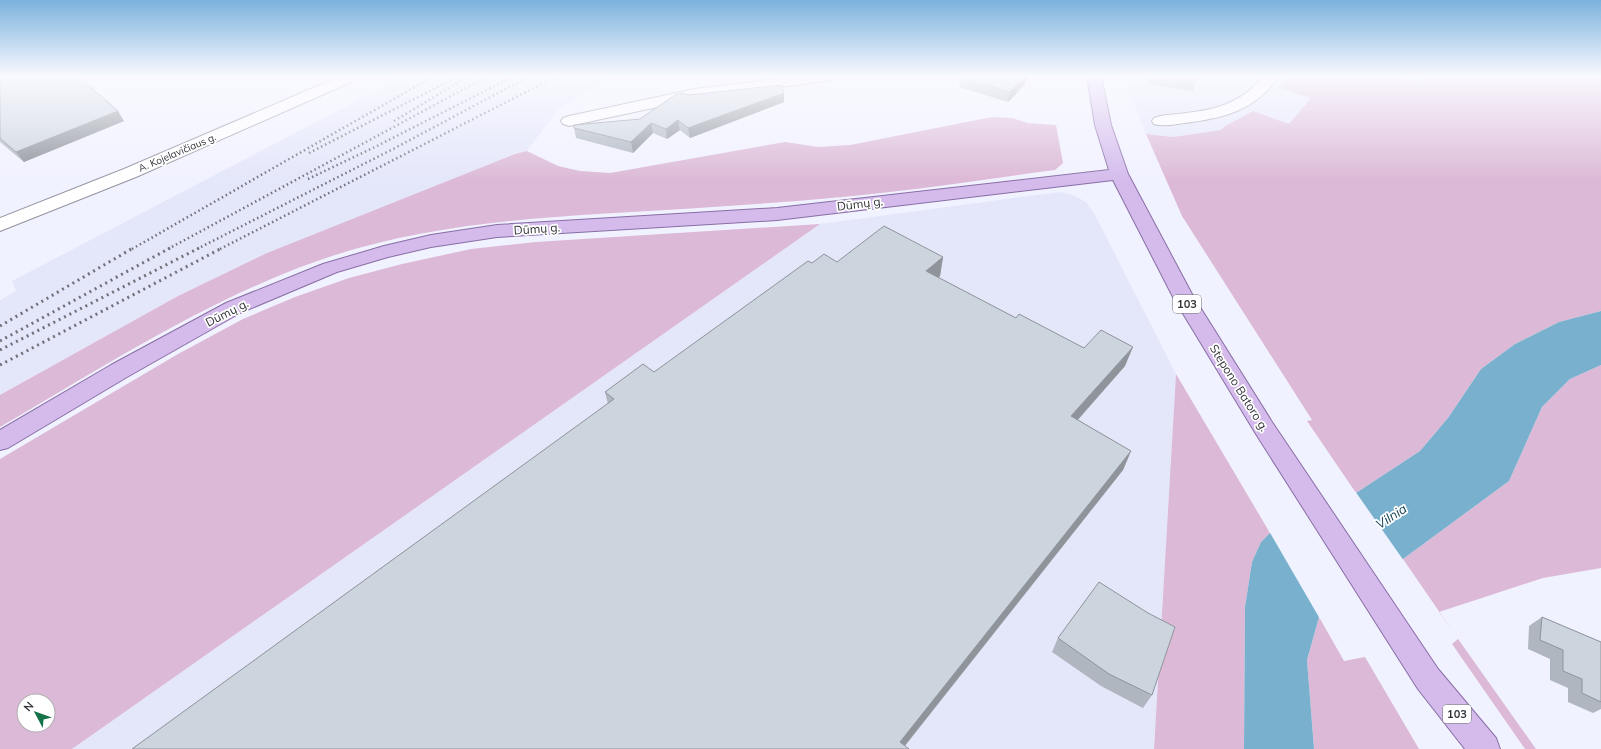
<svg xmlns="http://www.w3.org/2000/svg" width="1601" height="749" viewBox="0 0 1601 749" font-family="Mulish,sans-serif">
<style>
.built{fill:#e4e6fa}
.green{fill:#dcb9d6;fill-rule:evenodd}
.water{fill:#78b0cd}
.pier{fill:#f1f2ff}
.lines{fill:none;stroke-linecap:round;stroke-linejoin:round}
.minor-casing{stroke:#92939e;stroke-width:2}
.major-casing{stroke:#896ea5;stroke-width:2}
.minor{fill:#fff;fill-rule:evenodd}
.major{fill:#d4bbec;fill-rule:evenodd}
.rail-far1{stroke:#707179;stroke-width:2.5;stroke-dasharray:1.5 3;stroke-linecap:butt}
.rail{stroke:#707179;stroke-width:3;stroke-dasharray:2 4;stroke-linecap:butt}
.wall{fill:#afb6bf}
.shaded-wall{fill:#8f949b}
.building{fill:#ccd4de;stroke:#8f949b}
.labels{text-anchor:middle;stroke-width:3.5;stroke-linejoin:round;paint-order:stroke}
.far-street-label{font-size:10px;fill:#333439;stroke:#fff}
.shield{fill:#fff;stroke:#707174;stroke-width:1}
.shield-label{font-size:11px;font-weight:bold;fill:#333439}
.street-label{font-size:12px;fill:#333439;stroke:#fff}
.water-label{font-size:13px;font-style:italic;fill:#144358;stroke:#fff}
</style>
<rect width="100%" height="100%" fill="#f1f2ff"/>
<!-- built -->
<path class="built" d="M 404,76 L 612,76 L 558,110 L 527,151 L 515,154 L 267,253 L 178,296 L 0,395 L 0,300 L 16,291 L 12,281 Z
M 1123,76 L 1288,76 L 1279,88 L 1311,98 L 1289,124 L 1253,111 L 1225,126 L 1221,130 L 1173,137 L 1146,134 Z
M 1380,76 L 1425,76 L 1423,82 Z
M 1060,192 L 1073,195 L 1086,202 L 1095,215 L 1176,374 L 1154,749 L 72,749 L 820,224 Z"/>
<!-- green -->
<path class="green" d="M 1288,76 L 1380,76 L 1423,82 L 1425,76 L 1601,76 L 1601,311 L 1559,322 L 1515,344 L 1481,369 L 1448,418 L 1420,451 L 1356,493 L 1307,421 L 1312,420 L 1182,216 L 1146,134 L 1173,137 L 1221,130 L 1225,126 L 1253,111 L 1289,124 L 1311,98 L 1279,88 Z
M 992,117 L 1012,118 L 1028,123 L 1056,125 L 1063,163 L 1055,170 C 1000,177 945,186 890,192 C 831,199 772,203 713,207 C 586,216 457,216 335,255 C 217,293 107,365 0,427 L 0,395 L 178,296 L 267,253 L 515,154 L 527,151 L 558,166 L 580,171 L 610,173 L 785,142 L 818,147 L 850,145 Z
M 820,224 L 72,749 L 0,749 L 0,459 L 178,354 L 243,319 L 295,297 L 349,278 L 402,264 L 471,249 L 536,242 ZM 24,701 L 48,701 L 48,725 L 24,725 Z
M 1601,365 L 1601,568 L 1543,578 L 1439,612 L 1536,749 L 1525,749 L 1452,644 L 1458,639 L 1403,559 L 1509,481 L 1542,407 L 1570,379 Z
M 1176,374 L 1270,533 L 1261,542 L 1252,562 L 1245,607 L 1244,749 L 1154,749 Z
M 1319,617 L 1344,661 L 1365,657 L 1419,749 L 1314,749 L 1307,660 Z"/>
<!-- water -->
<path class="water" d="M 1601,311 L 1601,365 L 1570,379 L 1542,407 L 1509,481 L 1403,559 L 1319,617 L 1307,660 L 1314,749 L 1244,749 L 1245,607 L 1252,562 L 1261,542 L 1270,533 L 1356,493 L 1420,451 L 1448,418 L 1481,369 L 1515,344 L 1559,322 Z"/>
<!-- pier -->
<path class="pier" d="M 1355,491 L 1404,561 L 1320,619 L 1269,531 Z"/>
<g class="lines">
<defs>
<path id="minor" d="M 341,76 L 360,76 L 358,79 L 136,177 L 0,231 L 0,218 L 124,169 Z
M 800,76 L 838,76 L 836,79 L 831,80 L 695,99 L 569,126 L 563,124 L 561,121 L 563,118 L 569,116 L 695,89 Z
M 1264,76 L 1279,76 C 1256,110 1225,118 1185,123 C 1175,124 1164,127 1154,124 L 1152,121 L 1154,118 L 1160,116 C 1202,111 1235,111 1264,76 Z"/>
<path id="major" d="M 1087,76 L 1101,76 L 1111,125 L 1128,174 L 1193,296 L 1272,422 L 1438,669 L 1496,738 L 1500,749 L 1465,749 L 1418,689 L 1256,434 L 1173,297 L 1113,180 L 777,220 L 497,237 L 431,247 L 388,257 L 337,272 L 240,313 L 127,377 L 8,448 L 0,450 L 0,430 L 111,365 L 226,303 L 323,264 L 384,246 L 431,235 L 497,225 L 777,208 L 1109,170 L 1095,125 Z"/>
</defs>
<!-- minor casing -->
<use href="#minor" class="minor-casing"/>
<!-- major casing -->
<use href="#major" class="major-casing"/>
<!-- minor -->
<use href="#minor" class="minor"/>
<!-- major -->
<use href="#major" class="major"/>
<!-- rail-far1 -->
<path class="rail-far1" d="M 394,121 L 469,76
M 309,153 L 459,76
M 308,179 L 377,146 L 514,76
M 132,249 L 434,76
M 168,249 L 488,76
M 197,249 L 393,149 L 530,76
M 220,249 L 557,76"/>
<!-- rail -->
<path class="rail" d="M 0,326 L 133,248
M 0,341 L 170,248
M 0,350 L 199,248
M 0,365 L 222,248"/>
</g>
<!-- wall -->
<path class="wall" d="M 0,76 L 124,121 L 24,162 L 0,142 Z
M 962,76 L 1027,76 L 1025,84 L 1008,102 L 959,87 L 961,77 Z
M 1149,76 L 1203,76 L 1203,77 L 1198,76 L 1193,91 L 1148,84 Z
M 784,93 L 784,102 L 690,138 L 680,130 L 667,139 L 653,133 L 633,153 L 576,138 L 574,128 L 640,119 L 689,95 Z
M 943,257 L 940,276 L 939,278 L 1016,318 L 1125,366 L 1078,420 L 1131,451 L 1123,470 L 905,746 L 132,749 L 608,404 L 605,392 L 654,372 L 812,263 Z
M 1542,617 L 1601,642 L 1601,709 L 1593,713 L 1568,702 L 1568,688 L 1550,680 L 1550,659 L 1528,649 L 1529,626 Z
M 1058,638 L 1152,695 L 1143,708 L 1101,686 L 1052,652 Z"/>
<!-- shaded-wall -->
<path class="shaded-wall" d="M 1025,76 L 1027,76 L 1025,84 L 1008,102 L 1010,92 Z
M 784,93 L 784,102 L 690,138 L 688,128 Z
M 118,111 L 124,121 L 24,162 L 16,152 Z
M 678,120 L 680,130 L 667,139 L 666,129 Z
M 651,123 L 653,133 L 633,153 L 631,142 Z
M 943,257 L 940,276 L 923,290 L 926,271 Z
M 1133,347 L 1125,366 L 1064,435 L 1071,416 Z
M 1131,451 L 1123,470 L 902,749 L 900,742 Z"/>
<!-- building -->
<path class="building" d="M 0,76 L 78,76 L 118,111 L 16,152 L 0,138 Z
M 962,76 L 1025,76 L 1010,92 L 961,77 Z
M 782,85 L 784,93 L 688,128 L 678,120 L 666,129 L 651,123 L 631,142 L 574,128 L 574,125 L 640,119 L 675,95 L 683,93 L 689,95 Z
M 884,226 L 943,257 L 926,271 L 1016,318 L 1019,314 L 1084,348 L 1101,330 L 1133,347 L 1071,416 L 1131,451 L 900,742 L 909,749 L 132,749 L 614,399 L 605,392 L 643,364 L 654,372 L 808,261 L 812,263 L 824,254 L 837,262 Z
M 1099,582 L 1148,613 L 1175,627 L 1152,695 L 1109,674 L 1058,638 Z
M 1542,617 L 1601,642 L 1601,702 L 1582,693 L 1582,679 L 1563,671 L 1563,650 L 1540,640 Z"/>
<!-- sky -->
<linearGradient id="sky" x2="0" y2="1"><stop stop-color="#7bb2dd"/><stop offset="0.42" stop-color="#f9f9ff"/><stop offset="1" stop-color="#f9f9ff" stop-opacity="0"/></linearGradient>
<rect width="1601" height="181" fill="url(#sky)"/>
<g class="labels">
<!-- far-street labels -->
<g class="far-street-label">
<text transform="translate(177 152) rotate(-23)" y="4">A. Kojelavičiaus g.</text>
</g>
<!-- shield labels -->
<g class="shield">
<rect x="1173" y="295" width="28" height="18" rx="3"/>
<rect x="1443" y="705" width="28" height="18" rx="3"/>
</g>
<g class="shield-label">
<text x="1187" y="308">103</text>
<text x="1457" y="718">103</text>
</g>
<!-- street labels -->
<g class="street-label">
<text transform="translate(860 204) rotate(-7)" y="4">Dūmų g.</text>
<text transform="translate(537 229) rotate(-4)" y="4">Dūmų g.</text>
<text transform="translate(227 313) rotate(-27)" y="4">Dūmų g.</text>
<text transform="translate(1239 388) rotate(58)" y="4">Stepono Batoro g.</text>
</g>
<!-- water labels -->
<g class="water-label">
<text transform="translate(1391 516) rotate(-33)" y="5">Vilnia</text>
</g>
</g>
<!-- north arrow -->
<g transform="translate(36 713) rotate(311)"><circle r="19" fill="#ffffff" stroke="#adaeb0"/>
<path d="M0-3L7 15L0 10L-7 15Z" fill="#137247"/>
<text y="-6" font-size="11" font-weight="bold" text-anchor="middle" fill="#333439">N</text>
</g>
</svg>
